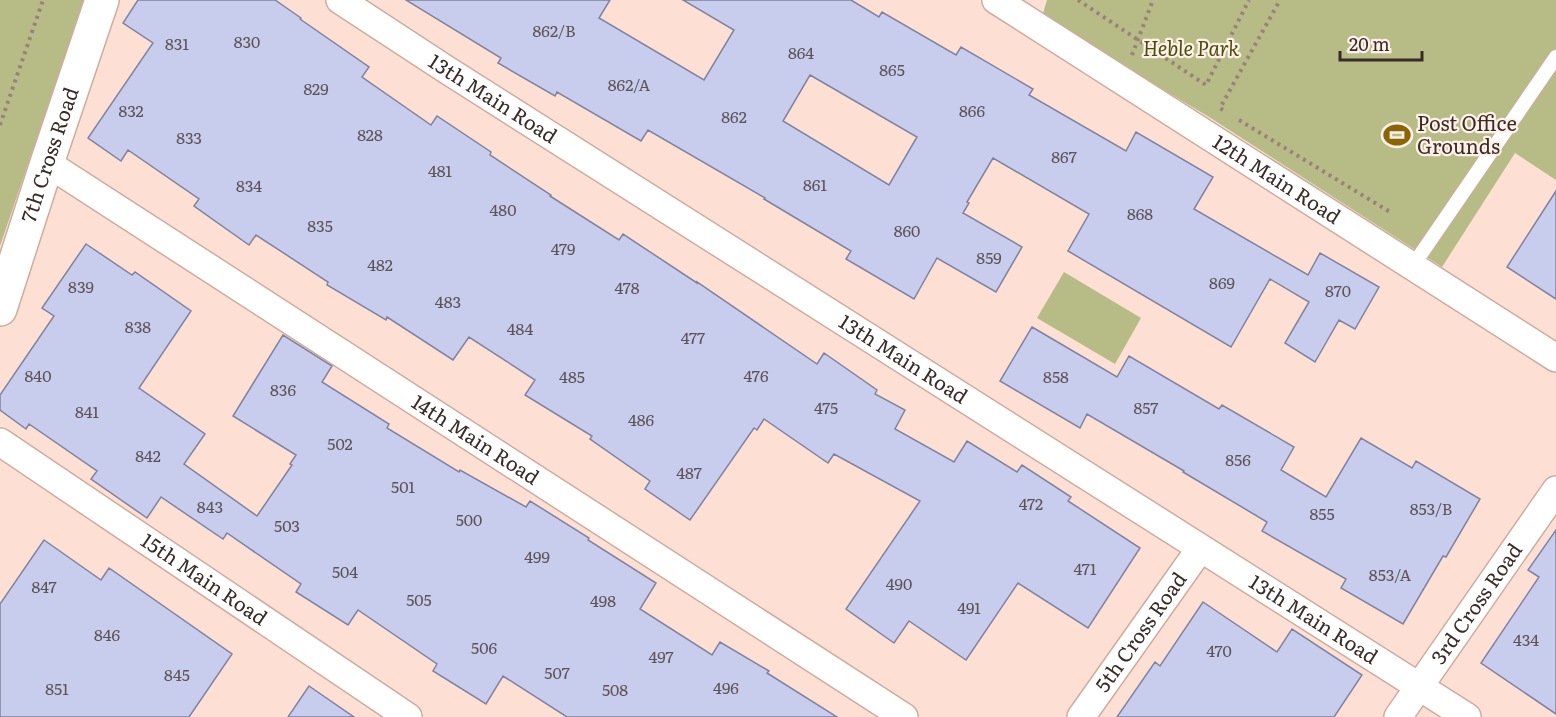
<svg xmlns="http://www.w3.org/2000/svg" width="1556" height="717" viewBox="0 0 1556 717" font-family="Literata,serif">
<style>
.green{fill:#b7bc87}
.building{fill:#c9cded;stroke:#7f82a0;stroke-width:1.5;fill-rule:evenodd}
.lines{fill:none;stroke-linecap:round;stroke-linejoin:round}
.lane-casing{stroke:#cfac9e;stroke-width:16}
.street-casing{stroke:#cfac9e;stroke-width:30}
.secondary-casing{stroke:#cfac9e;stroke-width:36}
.path{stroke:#98827a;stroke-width:4;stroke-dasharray:3 4.5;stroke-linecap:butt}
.lane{stroke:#fff;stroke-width:14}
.street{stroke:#fff;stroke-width:27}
.secondary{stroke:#fff;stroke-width:33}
.labels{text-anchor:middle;stroke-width:4.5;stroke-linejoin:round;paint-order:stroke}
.number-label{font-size:16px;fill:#5d5458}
.park-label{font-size:20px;font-style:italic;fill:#4b4e08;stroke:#fff0ea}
.street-label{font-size:20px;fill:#392b26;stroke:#fff0ea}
.poi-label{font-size:20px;fill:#392b26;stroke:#fff0ea;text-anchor:start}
</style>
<rect width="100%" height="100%" fill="#fddfd3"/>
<!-- green -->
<path class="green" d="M 0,0 L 84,0 L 0,246 Z
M 1047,0 L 1556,0 L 1556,180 L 1515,153 L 1442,267 L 1209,117 L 1042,17 Z
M 1064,272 L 1141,318 L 1115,364 L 1037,318 Z"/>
<!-- building -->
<path class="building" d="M 138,0 L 275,0 L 301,18 L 300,19 L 369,67 L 362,77 L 431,125 L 437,116 L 491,152 L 490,155 L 551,195 L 550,196 L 619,240 L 623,234 L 697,283 L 697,282 L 817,364 L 824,353 L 877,390 L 875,394 L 905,410 L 895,429 L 954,462 L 967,441 L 1017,472 L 1022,465 L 1071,497 L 1068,501 L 1140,548 L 1088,628 L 1018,583 L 966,660 L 909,621 L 894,643 L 846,609 L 920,501 L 834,454 L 828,463 L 764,419 L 757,430 L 754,428 L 690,520 L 645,489 L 650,481 L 590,439 L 592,436 L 525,395 L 535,380 L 469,337 L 453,360 L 387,317 L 386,320 L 327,285 L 328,282 L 256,235 L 249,245 L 194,206 L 199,199 L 128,150 L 121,161 L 88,138 L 153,43 L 123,23 Z
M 406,0 L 610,0 L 599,18 L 704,80 L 734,30 L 683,0 L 851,0 L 879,17 L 882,12 L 956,55 L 961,47 L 1033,89 L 1029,95 L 1126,151 L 1136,132 L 1213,177 L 1194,209 L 1308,275 L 1320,253 L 1379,287 L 1355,329 L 1339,320 L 1315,362 L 1285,343 L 1309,302 L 1270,279 L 1231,347 L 1068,251 L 1089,214 L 993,158 L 967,202 L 969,203 L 963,213 L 1022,247 L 996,292 L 937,258 L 914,299 L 846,259 L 851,251 L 764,199 L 765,198 L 648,130 L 641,141 L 557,92 L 555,96 L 498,63 L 501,58 ZM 810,75 L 917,137 L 889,185 L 783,121 Z
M 1556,191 L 1556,299 L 1507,267 Z
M 86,244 L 132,275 L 135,272 L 191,311 L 139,388 L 205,434 L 184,464 L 257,516 L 292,465 L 290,464 L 296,455 L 233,416 L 283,335 L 332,366 L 322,382 L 389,424 L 387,428 L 459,472 L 460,470 L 526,507 L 530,501 L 589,538 L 588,540 L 656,583 L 640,609 L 712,655 L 720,642 L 769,671 L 767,673 L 837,717 L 567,717 L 503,676 L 486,704 L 433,671 L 437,664 L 358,610 L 348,625 L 296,592 L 301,584 L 227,533 L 223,539 L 161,497 L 147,518 L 91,479 L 97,471 L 29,424 L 26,429 L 0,410 L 0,395 L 54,316 L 42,308 Z
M 1032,327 L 1117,377 L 1129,356 L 1219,409 L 1222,405 L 1294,447 L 1281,470 L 1326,497 L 1361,438 L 1412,468 L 1416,461 L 1480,499 L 1446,557 L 1443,556 L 1403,624 L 1341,588 L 1346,579 L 1262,531 L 1267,522 L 1183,472 L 1184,471 L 1087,414 L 1080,428 L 1000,381 Z
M 1556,530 L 1556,714 L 1481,663 L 1539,577 L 1528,570 Z
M 44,540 L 101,580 L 109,568 L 232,654 L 189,717 L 0,717 L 0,604 Z
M 1203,602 L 1277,652 L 1292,629 L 1362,675 L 1334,717 L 1117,717 L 1155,662 L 1160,666 Z
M 309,686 L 354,717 L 288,717 Z"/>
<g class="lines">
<defs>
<path id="lane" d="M 1412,267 L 1556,57"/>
<g id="street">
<path id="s1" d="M 340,0 L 447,70 L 1467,717"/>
<path id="s2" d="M 996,0 L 1556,358"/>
<path id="s3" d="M 47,163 L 904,717"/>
<path id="s4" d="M 0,442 L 408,717"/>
<path id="s5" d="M 1081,717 L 1200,549"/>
<path id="s6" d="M 1398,717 L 1556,490"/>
</g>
<g id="secondary">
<path id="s7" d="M 0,309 L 47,163 L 102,0"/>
</g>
</defs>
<!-- lane casing -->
<use href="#lane" class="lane-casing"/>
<!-- street casing -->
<use href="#street" class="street-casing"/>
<!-- secondary casing -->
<use href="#secondary" class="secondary-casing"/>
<!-- path -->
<path class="path" d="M 1078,0 L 1206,85 L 1249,0
M 1132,55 L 1153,0
M 1223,110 L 1220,108 L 1280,0
M 1239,120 L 1390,212
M 0,125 L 43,0"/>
<!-- lane -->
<use href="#lane" class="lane"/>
<!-- street -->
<use href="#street" class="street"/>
<!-- secondary -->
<use href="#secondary" class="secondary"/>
</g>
<!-- icons -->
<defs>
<symbol id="stadium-bare" viewBox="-9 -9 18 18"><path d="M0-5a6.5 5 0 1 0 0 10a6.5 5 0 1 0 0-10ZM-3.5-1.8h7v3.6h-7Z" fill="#8c6406" stroke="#fff0ea" stroke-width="2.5" paint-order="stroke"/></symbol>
</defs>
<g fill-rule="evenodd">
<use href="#stadium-bare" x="1378" y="116" width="38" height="38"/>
</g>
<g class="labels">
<!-- number labels -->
<g class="number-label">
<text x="554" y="37">862/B</text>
<text x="247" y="48">830</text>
<text x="177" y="50">831</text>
<text x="801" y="59">864</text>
<text x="892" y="76">865</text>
<text x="629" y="91">862/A</text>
<text x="316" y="95">829</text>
<text x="131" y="117">832</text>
<text x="972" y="117">866</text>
<text x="734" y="123">862</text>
<text x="370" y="141">828</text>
<text x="189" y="144">833</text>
<text x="1064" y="163">867</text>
<text x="440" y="177">481</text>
<text x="815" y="191">861</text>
<text x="249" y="192">834</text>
<text x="503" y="216">480</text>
<text x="1140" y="220">868</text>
<text x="320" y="232">835</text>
<text x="907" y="237">860</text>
<text x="563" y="255">479</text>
<text x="989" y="264">859</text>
<text x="380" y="271">482</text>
<text x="1222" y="289">869</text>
<text x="81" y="293">839</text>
<text x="627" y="294">478</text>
<text x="1338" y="297">870</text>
<text x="448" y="308">483</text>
<text x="138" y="333">838</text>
<text x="520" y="335">484</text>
<text x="693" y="344">477</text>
<text x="38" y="382">840</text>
<text x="756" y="382">476</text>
<text x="572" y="383">485</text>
<text x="1056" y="383">858</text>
<text x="283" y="396">836</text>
<text x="826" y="414">475</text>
<text x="1146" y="414">857</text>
<text x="87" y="418">841</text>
<text x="641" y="426">486</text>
<text x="340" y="450">502</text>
<text x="148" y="462">842</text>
<text x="1238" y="466">856</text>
<text x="689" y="479">487</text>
<text x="403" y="493">501</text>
<text x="1031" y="510">472</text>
<text x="210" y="513">843</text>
<text x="1431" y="515">853/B</text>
<text x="1322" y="520">855</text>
<text x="469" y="526">500</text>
<text x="287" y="532">503</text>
<text x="537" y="563">499</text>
<text x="1085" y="575">471</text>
<text x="345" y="578">504</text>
<text x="1390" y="581">853/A</text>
<text x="899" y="590">490</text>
<text x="44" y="593">847</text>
<text x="419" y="606">505</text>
<text x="603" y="607">498</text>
<text x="969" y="614">491</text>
<text x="107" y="641">846</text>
<text x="1526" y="646">434</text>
<text x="484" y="654">506</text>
<text x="1219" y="657">470</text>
<text x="661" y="663">497</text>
<text x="557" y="679">507</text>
<text x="177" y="681">845</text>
<text x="726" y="694">496</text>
<text x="57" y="695">851</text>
<text x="615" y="696">508</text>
</g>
<!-- park labels -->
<g class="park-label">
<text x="1191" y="56">Heble Park</text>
</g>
<!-- street labels -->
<g class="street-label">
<text dy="7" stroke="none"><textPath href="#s1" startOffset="182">13th Main Road</textPath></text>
<text dy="7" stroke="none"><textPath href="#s7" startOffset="162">7th Cross Road</textPath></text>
<text dy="7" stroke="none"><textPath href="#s2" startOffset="333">12th Main Road</textPath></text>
<text dy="7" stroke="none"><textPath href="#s1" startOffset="668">13th Main Road</textPath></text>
<text dy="7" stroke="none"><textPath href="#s3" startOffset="510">14th Main Road</textPath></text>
<text dy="7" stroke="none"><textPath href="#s4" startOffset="246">15th Main Road</textPath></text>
<text dy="7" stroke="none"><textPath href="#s6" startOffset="138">3rd Cross Road</textPath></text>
<text dy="7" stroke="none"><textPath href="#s1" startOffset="1154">13th Main Road</textPath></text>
<text dy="7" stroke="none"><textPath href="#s5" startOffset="104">5th Cross Road</textPath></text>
</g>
<!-- poi labels -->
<g class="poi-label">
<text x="1417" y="131">Post Office<tspan x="1417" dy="23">Grounds</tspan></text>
</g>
</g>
<!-- scale -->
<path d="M1340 51v9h82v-9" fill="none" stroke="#392b26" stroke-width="3"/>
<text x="1349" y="51" font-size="18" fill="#392b26" stroke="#fff0ea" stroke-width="4.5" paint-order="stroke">20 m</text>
</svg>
